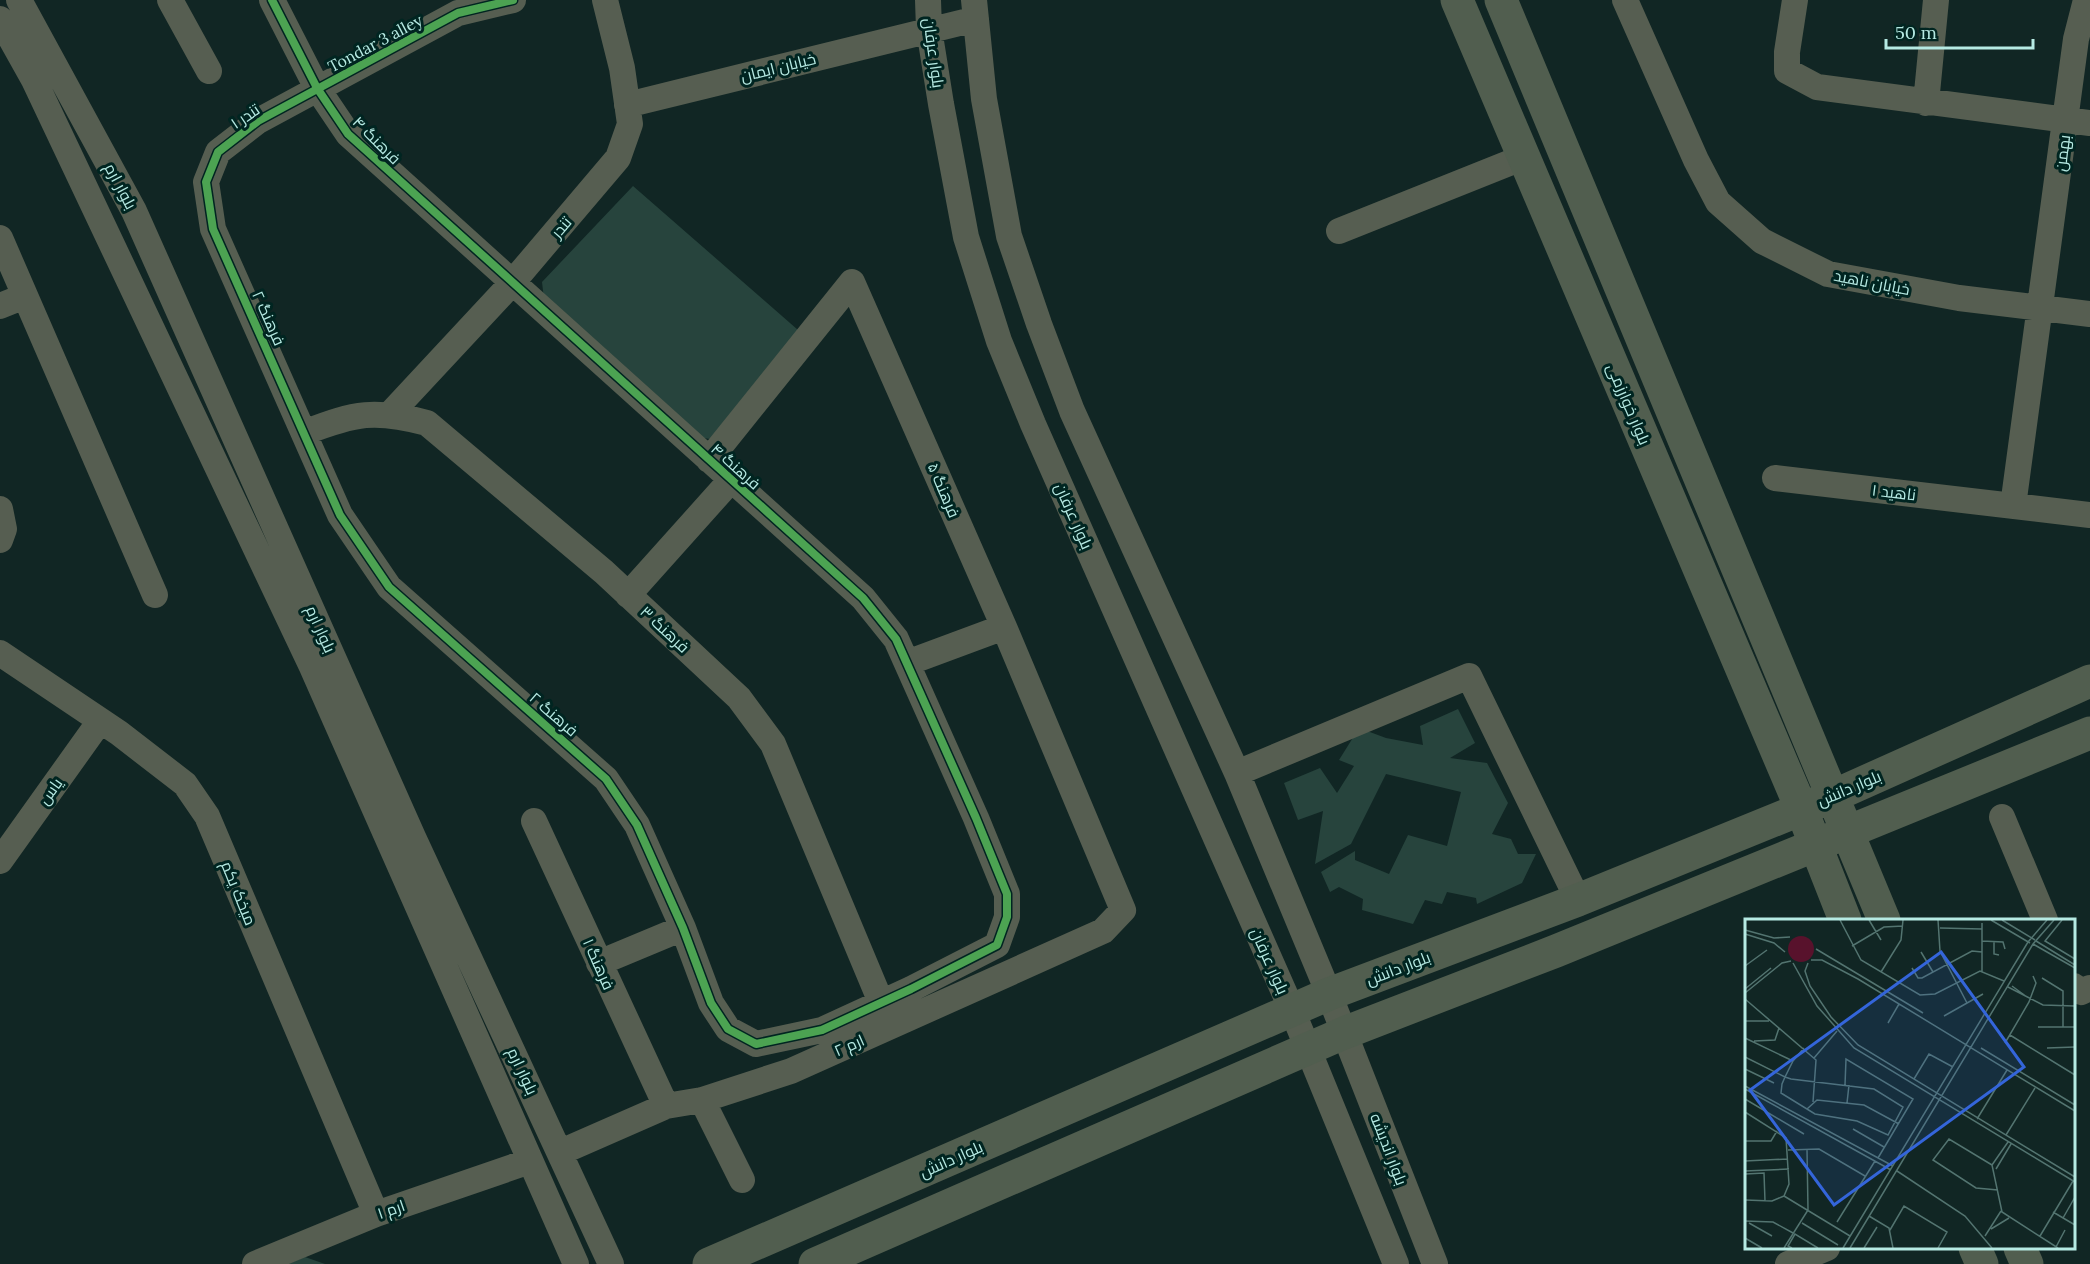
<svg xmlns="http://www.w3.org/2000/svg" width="2090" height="1264" viewBox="0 0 2090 1264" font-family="Lora,Cairo,serif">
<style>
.building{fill:#27443d}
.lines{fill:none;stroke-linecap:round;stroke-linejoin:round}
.minor{stroke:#565e51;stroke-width:26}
.major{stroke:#515e4f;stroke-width:33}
.cycleway-casing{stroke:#002521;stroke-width:11}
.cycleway{stroke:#4ca352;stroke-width:8}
.labels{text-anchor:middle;stroke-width:6;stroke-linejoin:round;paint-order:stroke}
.street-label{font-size:16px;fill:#b6eae3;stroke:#002521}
.inset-road{fill:none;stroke:#537470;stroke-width:1.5}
.view{fill:#3465da;fill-opacity:0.15;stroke:#3465da;stroke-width:3}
.inset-edge{fill:none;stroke:#b6eae3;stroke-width:3}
</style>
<rect width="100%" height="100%" fill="#112624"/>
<!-- building -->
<path class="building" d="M 633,186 L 798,330 L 710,439 L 697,437 L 544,299 L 542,282 Z
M 1458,709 L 1475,743 L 1450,758 L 1487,763 L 1508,803 L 1492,834 L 1511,839 L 1518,854 L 1536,854 L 1522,883 L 1477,904 L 1476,898 L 1447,892 L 1442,904 L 1425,900 L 1413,924 L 1362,910 L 1363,899 L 1339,887 L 1330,892 L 1321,872 L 1355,851 L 1355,860 L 1389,874 L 1408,835 L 1447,846 L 1461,792 L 1386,774 L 1351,844 L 1315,864 L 1323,811 L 1298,820 L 1284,783 L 1320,768 L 1337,793 L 1354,766 L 1339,760 L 1359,728 L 1386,738 L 1423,745 L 1420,726 Z
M 305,1257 L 325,1264 L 288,1264 Z"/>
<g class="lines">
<!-- minor -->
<path class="minor" d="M 19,0 L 134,211 L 413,837 L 611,1264
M 170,0 L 209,71
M 272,0 L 317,88 L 348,134 L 863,598 L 896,639 L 976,818 L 1007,894 L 1007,917 L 997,945 L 911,989 L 822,1030 L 756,1044 L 728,1029 L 711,1003 L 683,928 L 637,825 L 606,779 L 389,587 L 340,515 L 213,229 L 206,182 L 218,152 L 258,121 L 458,13 L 513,0
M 928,0 L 929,29 L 941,104 L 966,237 L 999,341 L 1033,424 L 1292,1010 L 1396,1264
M 974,0 L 984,99 L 1009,236 L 1039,324 L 1072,411 L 1237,773 L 1329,994 L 1435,1264
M 1625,0 L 1696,160 L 1718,202 L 1762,241 L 1828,274 L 1959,298 L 2090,314
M 1795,0 L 1787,52 L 1787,71 L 1817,87 L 2090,123
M 0,19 L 34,80 L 312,667 L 576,1264
M 1926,103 L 1936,0
M 627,105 L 976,19
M 1339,231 L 1524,157
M 0,238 L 155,595
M 0,306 L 25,296
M 391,413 L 512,283 L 618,158 L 630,124 L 622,68 L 605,0
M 306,432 C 355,413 375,409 427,423 L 604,572 L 739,698 L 773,744 L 888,1019
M 1775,478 L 2090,515
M 2013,506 L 2076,39 L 2086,0
M 0,509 L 4,529 L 0,540
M 628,595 L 731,480
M 0,653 L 119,733 L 185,784 L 207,816 L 376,1214
M 907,663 L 1004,627
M 1237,773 L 1469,676 L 1578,900
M 2002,817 L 2045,920
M 534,821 L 666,1106
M 0,861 L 100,721
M 599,963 L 683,928
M 2074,986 L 2081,992 L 2090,988
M 702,1100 L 742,1180
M 561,1152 L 666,1106 L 702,1100 L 791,1071 L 1103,931 L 1123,910 L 1004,627 L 852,282 L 709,460
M 255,1264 L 376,1214 L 530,1161
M 1788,1264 L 1827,1248"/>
<!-- major -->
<path class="major" d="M 1457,0 L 1801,808 L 1845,920
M 1501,0 L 1884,920
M 1975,1248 L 1982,1264
M 2020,1248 L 2027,1264
M 709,1264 L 1329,994 L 1578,900 L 1831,797 L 2090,681
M 815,1264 L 1344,1033 L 1556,951 L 2090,733"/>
<defs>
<path id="cycleway" d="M 272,0 L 317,88 L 348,134 L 863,598 L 896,639 L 976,818 L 1007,894 L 1007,917 L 997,945 L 911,989 L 822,1030 L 756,1044 L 728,1029 L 711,1003 L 683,928 L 637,825 L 606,779 L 389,587 L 340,515 L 213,229 L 206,182 L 218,152 L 258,121 L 458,13 L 513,0"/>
</defs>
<!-- cycleway casing -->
<use href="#cycleway" class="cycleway-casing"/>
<!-- cycleway -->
<use href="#cycleway" class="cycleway"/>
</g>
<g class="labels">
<!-- street labels -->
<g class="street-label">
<text transform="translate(375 43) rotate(-28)" y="6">Tondar 3 alley</text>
<text transform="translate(934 53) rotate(82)" y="6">بلوار عرفان</text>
<text transform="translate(778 67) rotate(-14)" y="6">خیابان ایمان</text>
<text transform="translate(245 116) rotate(-34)" y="6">تندر ۱</text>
<text transform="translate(377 140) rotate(45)" y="6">فرهنگ ۴</text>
<text transform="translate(2062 153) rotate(-83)" y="6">بهمن</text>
<text transform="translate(121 186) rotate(62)" y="6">بلوار ارم</text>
<text transform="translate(561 227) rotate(-49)" y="6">تندر</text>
<text transform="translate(1872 282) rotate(11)" y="6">خیابان ناهید</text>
<text transform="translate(269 318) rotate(66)" y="6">فرهنگ ۲</text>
<text transform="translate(1629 404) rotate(67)" y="6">بلوار خوارزمی</text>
<text transform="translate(736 466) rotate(42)" y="6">فرهنگ ۴</text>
<text transform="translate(944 490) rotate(67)" y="6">فرهنگ ۵</text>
<text transform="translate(1894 492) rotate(7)" y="6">ناهید ۱</text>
<text transform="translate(1074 516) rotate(66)" y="6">بلوار عرفان</text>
<text transform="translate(321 629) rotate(66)" y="6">بلوار ارم</text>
<text transform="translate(665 629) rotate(43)" y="6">فرهنگ ۳</text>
<text transform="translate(554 714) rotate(41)" y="6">فرهنگ ۲</text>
<text transform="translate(1849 788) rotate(-23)" y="6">بلوار دانش</text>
<text transform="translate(50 791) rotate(-54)" y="6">یاس</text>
<text transform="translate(239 893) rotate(68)" y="6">میخک یکم</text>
<text transform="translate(1270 961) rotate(66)" y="6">بلوار عرفان</text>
<text transform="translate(599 964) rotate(66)" y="6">فرهنگ ۱</text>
<text transform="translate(1398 968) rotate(-21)" y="6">بلوار دانش</text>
<text transform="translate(849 1045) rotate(-24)" y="6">ارم ۲</text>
<text transform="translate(523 1071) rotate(65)" y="6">بلوار ارم</text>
<text transform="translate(1389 1149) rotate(69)" y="6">بلوار اندیشه</text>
<text transform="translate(951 1159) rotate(-24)" y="6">بلوار دانش</text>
<text transform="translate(391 1209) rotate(-19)" y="6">ارم ۱</text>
</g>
</g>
<!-- overview -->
<g transform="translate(1745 919)">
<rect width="330" height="330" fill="#112624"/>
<path d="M43 30a13 13 0 1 1 26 0a13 13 0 1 1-26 0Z" fill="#58122c"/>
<path class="inset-road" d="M 95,1 L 116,41 L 175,76 L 190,75 L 235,52 L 259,62M 124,1 L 136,21M 193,1 L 195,32 L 222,84M 246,1 L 285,24M 257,1 L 290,21M 317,1 L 300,22 L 330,40M 195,9 L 237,10M 0,11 L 29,19 L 45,18M 0,15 L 29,24 L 40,33M 237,22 L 258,23 L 260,30M 249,22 L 249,35 L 254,36M 291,22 L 330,46M 288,25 L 330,49M 107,27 L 139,8 L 158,7M 71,30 L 178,94M 176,33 L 188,53M 66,41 L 77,41 L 113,60 L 330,192M 48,44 L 72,87 L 109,129 L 330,263M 63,44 L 60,52 L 65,67 L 86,98 L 113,126 L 330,258M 0,47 L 22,31M 167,49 L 173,59 L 177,59 L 227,32 L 237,33M 136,53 L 156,21 L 158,1M 237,53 L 237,4M 297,59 L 318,72 L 318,108M 267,67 L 282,78M 263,68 L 298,86 L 330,87M 0,70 L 26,49M 0,74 L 37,44 L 46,42M 0,80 L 71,141 L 68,183M 199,97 L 238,75M 0,102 L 24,102M 143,104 L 154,85M 293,108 L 330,108M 265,116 L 330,156M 0,119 L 48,142M 9,122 L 30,121 L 34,109M 260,124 L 284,83 L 291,64 L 288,57M 236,129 L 330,186M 302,129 L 330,128M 0,138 L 40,158 L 46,160 L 129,170 L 158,188 L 143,216 L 112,202 L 70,195 L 36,174 L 37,165 L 40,158 L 48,142 L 59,129M 69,139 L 92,112M 0,150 L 29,164M 169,160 L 184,135 L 208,148M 100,166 L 101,140 L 168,180 L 133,239M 0,167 L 148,247M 0,170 L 146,251M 0,180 L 59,215M 102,184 L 104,166M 62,190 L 72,181 L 119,186 L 154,205M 0,193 L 41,219 L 44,265 L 39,277M 232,200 L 262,151M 108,210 L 139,228M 261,216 L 290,169M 0,222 L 26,222 L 32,212M 43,231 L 74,230 L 120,257M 0,242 L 43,240M 247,246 L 204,220 L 188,241 L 231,269 L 253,271M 247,246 L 257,293 L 313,329M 247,246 L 263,223M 251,250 L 266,225M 0,252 L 44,250M 152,252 L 220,297 L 247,329M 0,255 L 19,254 L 20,282M 39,277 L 105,317M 0,281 L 27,282 L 39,277M 308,293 L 330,306M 124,297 L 144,309 L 148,329M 318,299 L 330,278M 0,302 L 28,303 L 48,314M 92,303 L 130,242M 4,304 L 27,317M 57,304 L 93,326M 246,310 L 264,299M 145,311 L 159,287 L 202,313 L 193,329M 240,317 L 256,292M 295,317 L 328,262M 0,319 L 17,329M 311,328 L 320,311M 39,329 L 63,291 L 62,230M 47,329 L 43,327 L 50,315 L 73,329M 98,329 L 283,23 L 302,1M 105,329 L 288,25 L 309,1M 119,329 L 132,308"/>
<path class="view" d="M 196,33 L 279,148 L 89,286 L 5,171 Z"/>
<rect width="330" height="330" class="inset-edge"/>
</g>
<!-- scale -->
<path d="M1886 39v9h147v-9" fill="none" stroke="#b6eae3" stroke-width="3"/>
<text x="1895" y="39" font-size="18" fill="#b6eae3" stroke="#002521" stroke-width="4.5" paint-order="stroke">50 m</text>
</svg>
